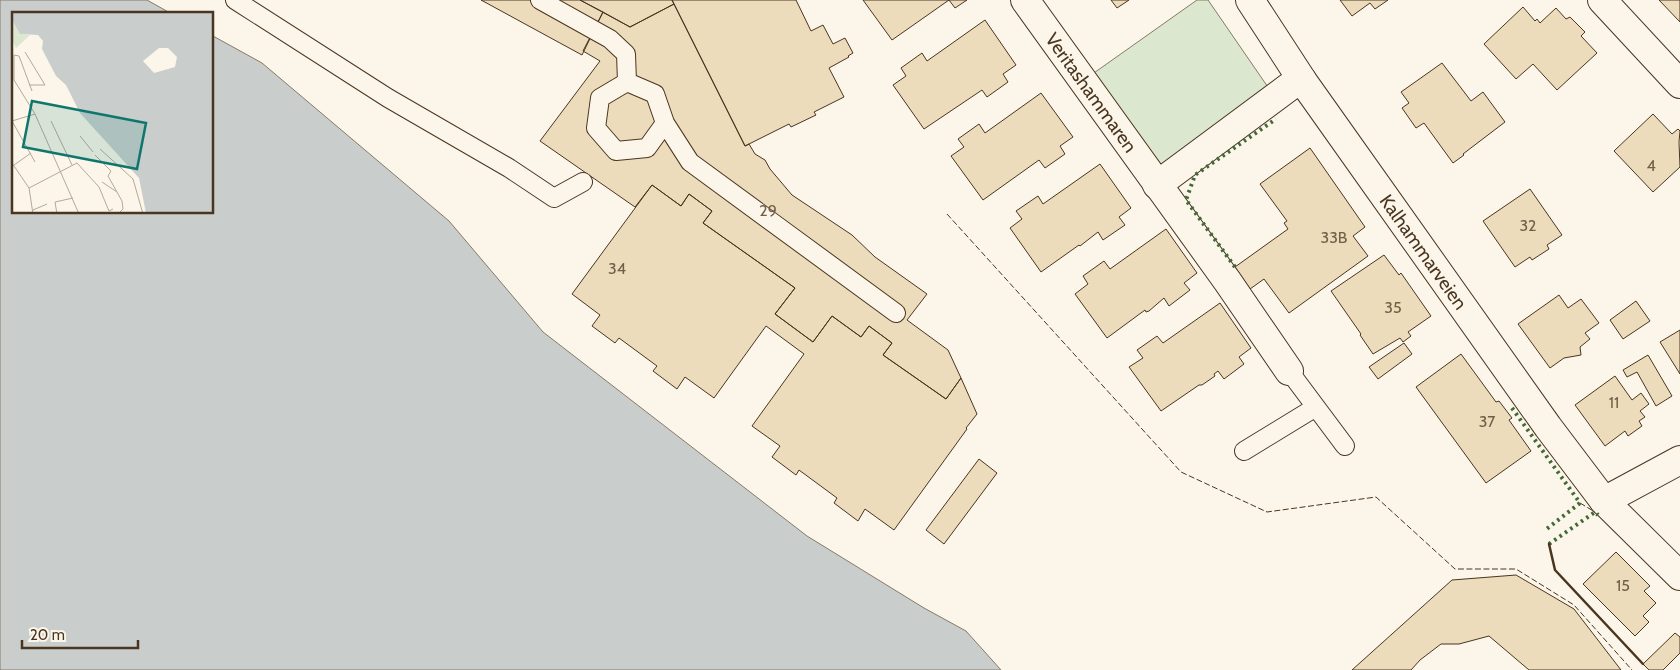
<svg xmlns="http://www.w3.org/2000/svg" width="1680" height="670" viewBox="0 0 1680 670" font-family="Cabin,sans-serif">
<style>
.green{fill:#dce7d0;stroke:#887966}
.water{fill:#c9cecd;stroke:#887966}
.building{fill:#ecdcbc;stroke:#4a3520}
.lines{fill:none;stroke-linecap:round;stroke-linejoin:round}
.lane-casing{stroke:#4a3520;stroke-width:20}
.street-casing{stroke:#4a3520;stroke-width:30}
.lane{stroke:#fbf6e9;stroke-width:18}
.street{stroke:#fbf6e9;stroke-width:28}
.hedge{stroke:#436837;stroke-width:4;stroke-dasharray:2.5 4;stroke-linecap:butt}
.fence{stroke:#4a3520;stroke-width:1;stroke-dasharray:6 2.5;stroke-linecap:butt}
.wall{stroke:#4a3520;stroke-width:2.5}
.labels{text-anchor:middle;stroke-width:4;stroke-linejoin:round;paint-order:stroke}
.number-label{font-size:16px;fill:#725f47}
.street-label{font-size:19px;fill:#4a3520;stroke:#fbf6e9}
.inset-river{fill:none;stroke:#c9cecd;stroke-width:2.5}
.inset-road{fill:none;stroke:#b4a999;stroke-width:1}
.view{fill:#0f766e;fill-opacity:0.15;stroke:#0f766e;stroke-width:2.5}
.inset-edge{fill:none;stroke:#4a3520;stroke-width:2.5}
</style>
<rect width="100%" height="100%" fill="#fbf6e9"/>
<!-- green -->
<path class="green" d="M 1197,0 L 1208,0 L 1272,93 L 1155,178 L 1084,80 Z"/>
<!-- water -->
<path class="water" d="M 0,0 L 147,0 L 172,14 L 14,14 L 14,212 L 212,212 L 213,36 L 262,63 L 449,221 L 543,332 L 807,536 L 924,608 L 966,631 L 1001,670 L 0,670 Z"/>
<!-- building -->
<path class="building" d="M 481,0 L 580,0 L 603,12 L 582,55 Z
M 580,0 L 672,0 L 674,4 L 630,27 Z
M 672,0 L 796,0 L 811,31 L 823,25 L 833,44 L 845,38 L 853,53 L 848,56 L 849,57 L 829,68 L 844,97 L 814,112 L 816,115 L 791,127 L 789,124 L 745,146 Z
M 863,0 L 949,0 L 892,40 Z
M 949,0 L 967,0 L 955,8 Z
M 1111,0 L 1129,0 L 1117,8 Z
M 1340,0 L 1388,0 L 1375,9 L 1370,3 L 1352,16 Z
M 1659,0 L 1680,0 L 1680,22 Z
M 674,4 L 745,146 L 749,144 L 755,154 L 765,160 L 770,169 L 792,195 L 852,235 L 875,257 L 927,294 L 907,320 L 948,350 L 961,378 L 946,399 L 883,355 L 892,343 L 869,326 L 861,337 L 832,316 L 813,342 L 775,314 L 795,288 L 703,223 L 712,211 L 689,194 L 681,206 L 652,185 L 635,207 L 540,141 L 600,61 L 583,51 L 603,12 L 630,27 Z
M 1523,7 L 1535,21 L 1537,19 L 1540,23 L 1556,8 L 1566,19 L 1570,17 L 1585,32 L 1581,36 L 1597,53 L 1557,90 L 1533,64 L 1516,79 L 1484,44 Z
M 985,20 L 1016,65 L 1003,74 L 1008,82 L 987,97 L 982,90 L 924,129 L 893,85 L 906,76 L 901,68 L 922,53 L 927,61 Z
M 1442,63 L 1471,101 L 1483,92 L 1505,122 L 1463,154 L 1464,155 L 1453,163 L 1424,123 L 1416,128 L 1402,108 L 1409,103 L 1401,92 Z
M 1041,93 L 1073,137 L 1060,146 L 1065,154 L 1045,168 L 1039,160 L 983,200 L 951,156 L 964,147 L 958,139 L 979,124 L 985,133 Z
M 1653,114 L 1672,134 L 1678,129 L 1680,131 L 1679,142 L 1680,167 L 1653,192 L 1614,151 Z
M 1310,148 L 1365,227 L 1353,236 L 1368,256 L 1289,313 L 1264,279 L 1250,289 L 1235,267 L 1288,229 L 1284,223 L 1287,221 L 1260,184 Z
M 1100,164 L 1131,208 L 1119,217 L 1125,225 L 1103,240 L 1098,232 L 1080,246 L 1079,245 L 1041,272 L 1010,228 L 1022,219 L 1016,211 L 1038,196 L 1043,204 Z
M 652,185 L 681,206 L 689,194 L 712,211 L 703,223 L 795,288 L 775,314 L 813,342 L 832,316 L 861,337 L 869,326 L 892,343 L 883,355 L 946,399 L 961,378 L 977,414 L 966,428 L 967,429 L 894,530 L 865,509 L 858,521 L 834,503 L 837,498 L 799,470 L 796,475 L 772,457 L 780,446 L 752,426 L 804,354 L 766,326 L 714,398 L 685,377 L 677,389 L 653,371 L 657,366 L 619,338 L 615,343 L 592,326 L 600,315 L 572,294 Z
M 1530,189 L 1562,235 L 1547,245 L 1549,249 L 1532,260 L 1530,257 L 1515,267 L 1483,221 Z
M 1166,229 L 1197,273 L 1184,283 L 1190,290 L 1169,306 L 1164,298 L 1149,311 L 1146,312 L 1145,310 L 1107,338 L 1075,294 L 1088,284 L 1083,276 L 1104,261 L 1110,269 Z
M 1384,255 L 1399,275 L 1401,273 L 1431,316 L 1408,332 L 1411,336 L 1403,342 L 1400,338 L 1373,354 L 1360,335 L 1361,334 L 1331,291 Z
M 1559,295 L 1568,308 L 1581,299 L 1599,323 L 1585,333 L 1590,339 L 1580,347 L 1581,355 L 1564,358 L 1550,368 L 1518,324 Z
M 1636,301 L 1650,321 L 1623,339 L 1610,320 Z
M 1220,303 L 1251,348 L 1239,357 L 1244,364 L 1224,379 L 1218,371 L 1214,374 L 1215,376 L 1202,385 L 1199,385 L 1161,411 L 1129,367 L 1143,358 L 1137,350 L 1157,336 L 1163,343 Z
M 1680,330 L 1680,374 L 1660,342 Z
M 1404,343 L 1412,354 L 1378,379 L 1369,367 Z
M 1461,354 L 1496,402 L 1499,401 L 1512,418 L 1509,420 L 1531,451 L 1486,483 L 1416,387 Z
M 1648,355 L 1672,396 L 1656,406 L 1637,372 L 1627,377 L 1623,370 Z
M 1615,376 L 1632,400 L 1641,393 L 1649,404 L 1640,411 L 1645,417 L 1639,421 L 1642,426 L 1628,436 L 1625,431 L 1605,446 L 1575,405 Z
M 979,459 L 997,473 L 944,544 L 926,530 Z
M 1616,552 L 1650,586 L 1644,591 L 1656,603 L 1643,616 L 1649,622 L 1635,636 L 1583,584 Z
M 1516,575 L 1574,609 L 1621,670 L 1529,670 L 1489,636 L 1459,644 L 1441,644 L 1420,660 L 1411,670 L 1352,670 L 1452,580 Z
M 1675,633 L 1680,637 L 1680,653 L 1663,670 L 1649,670 L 1643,664 Z"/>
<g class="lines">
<defs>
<path id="lane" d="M 235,0 L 388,98 L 509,168 L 554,198 L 583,182
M 540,0 L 610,39 L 626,54 L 627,82
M 627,82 L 655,94 L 665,123 L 647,148 L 616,151 L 596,128 L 600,98 Z
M 665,123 L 690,162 L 896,313
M 1289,371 L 1345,446
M 1244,451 L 1316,407"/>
<g id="street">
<path id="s1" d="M 1025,0 L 1228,282 L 1289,371"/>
<path id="s2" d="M 1250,0 L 1302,80 L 1548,427 L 1604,501"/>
<path d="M 1602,0 L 1680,84"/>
<path d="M 1157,185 L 1289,87 L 1302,80"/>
<path d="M 1680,460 L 1604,501 L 1680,576"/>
</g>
</defs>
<!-- lane casing -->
<use href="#lane" class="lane-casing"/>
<!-- street casing -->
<use href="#street" class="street-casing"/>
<!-- lane -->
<use href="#lane" class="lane"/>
<!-- street -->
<use href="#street" class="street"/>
<!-- hedge -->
<path class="hedge" d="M 1235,267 L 1186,200 L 1195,175 L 1276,119
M 1512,408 L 1580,503 L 1544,531
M 1549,544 L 1595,512 L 1598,515"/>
<!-- fence -->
<path class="fence" d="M 947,214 L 1181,472 L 1267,512 L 1376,497 L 1455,569 L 1516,569 L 1574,605 L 1632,670
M 1580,503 L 1595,512"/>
<!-- wall -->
<path class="wall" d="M 1549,544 L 1555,570 L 1643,664"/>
</g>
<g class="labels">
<!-- number labels -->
<g class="number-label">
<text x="1651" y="171">4</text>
<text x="768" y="216">29</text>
<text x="1528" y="231">32</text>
<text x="1334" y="243">33B</text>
<text x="617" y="274">34</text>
<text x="1393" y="313">35</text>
<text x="1614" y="408">11</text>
<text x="1487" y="427">37</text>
<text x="1623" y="591">15</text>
</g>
<!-- street labels -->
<g class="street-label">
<text dy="7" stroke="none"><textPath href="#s1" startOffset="114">Veritashammaren</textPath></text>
<text dy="7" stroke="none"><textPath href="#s2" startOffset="306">Kalhammarveien</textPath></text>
</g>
</g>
<!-- overview -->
<g transform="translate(12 12)">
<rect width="201" height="201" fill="#fbf6e9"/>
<path d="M 0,8 L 8,22 L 18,23 L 4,36 L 0,28 Z" fill="#dce7d0"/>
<path d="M 0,0 L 201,0 L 201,201 L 134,201 L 127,166 L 68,101 L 54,73 L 44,64 L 30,37 L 31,29 L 26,23 L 8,22 L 0,8 ZM 147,36 L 156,36 L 165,45 L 163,55 L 142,61 L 131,49 Z" fill="#c9cecd" fill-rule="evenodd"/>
<path class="inset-river" d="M 45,0 L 202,191"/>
<path class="inset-road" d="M 13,40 L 33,73 L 17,73M 23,102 L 67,202M 0,109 L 23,102 L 2,68 L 2,43 L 7,44 L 20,79M 0,109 L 23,150M 39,109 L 60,153M 68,124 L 81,140M 88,137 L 121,167 L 131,202M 83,143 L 99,159 L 96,164 L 110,189 L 111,197 L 106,202M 0,151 L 17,176 L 21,202M 2,153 L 19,141M 90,170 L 105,180M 17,176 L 65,151 L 87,175 L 97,199 L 101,197M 21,198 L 35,192M 45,202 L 43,190 L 61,186"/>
<path class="view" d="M 20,89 L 134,111 L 125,157 L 11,135 Z"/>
<rect width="201" height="201" class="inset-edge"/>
</g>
<!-- scale -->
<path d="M22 640v8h116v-8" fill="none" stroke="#4a3520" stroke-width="2.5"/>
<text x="30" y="640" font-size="15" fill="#4a3520" stroke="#fbf6e9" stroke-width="4" paint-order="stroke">20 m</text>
</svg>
